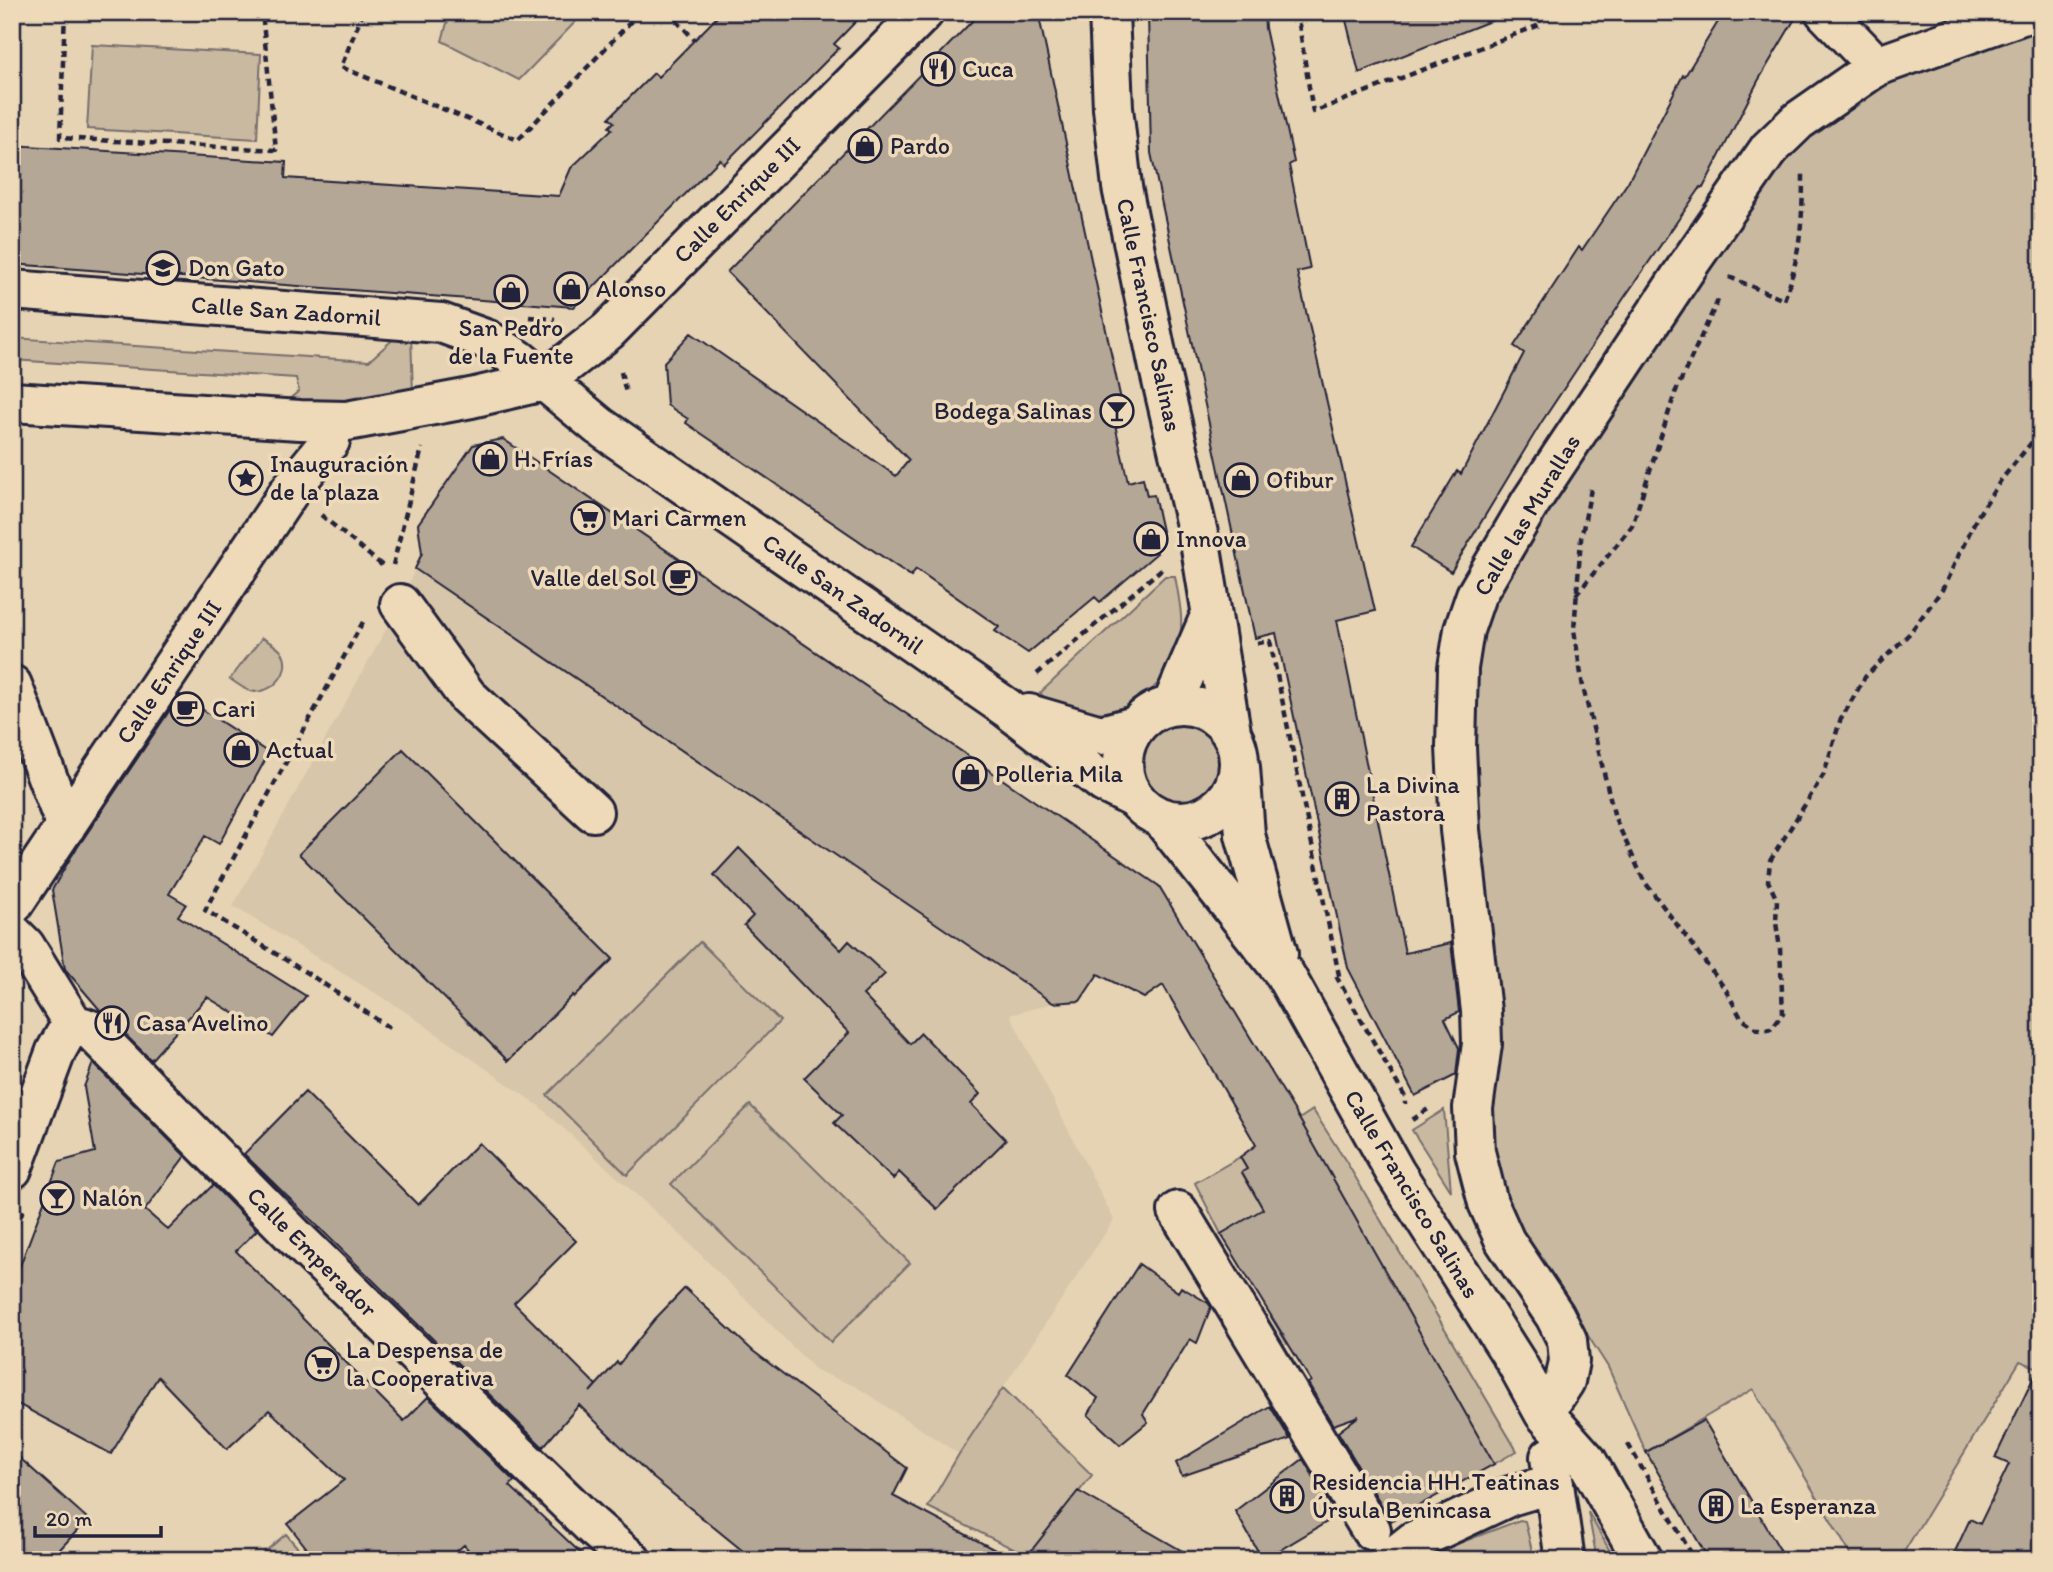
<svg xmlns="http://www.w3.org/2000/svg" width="2053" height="1572" viewBox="0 0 2053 1572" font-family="Itim,sans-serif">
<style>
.built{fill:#d7c6aa}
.green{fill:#c9b9a1;stroke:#766e6e;stroke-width:2}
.building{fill:#b5a795;stroke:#22223b;stroke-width:2}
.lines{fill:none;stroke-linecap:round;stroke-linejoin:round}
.minor-casing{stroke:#22223b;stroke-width:44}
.path{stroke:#22223b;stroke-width:4.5;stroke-dasharray:7 5;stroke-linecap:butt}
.minor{stroke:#eedab8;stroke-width:38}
.labels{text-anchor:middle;stroke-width:7;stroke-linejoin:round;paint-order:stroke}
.poi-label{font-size:24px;fill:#22223b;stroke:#eedab8;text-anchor:start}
.street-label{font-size:24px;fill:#22223b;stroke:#eedab8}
</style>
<rect width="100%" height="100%" fill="#e6d3b3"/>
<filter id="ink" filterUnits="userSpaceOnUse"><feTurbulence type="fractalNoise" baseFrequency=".0143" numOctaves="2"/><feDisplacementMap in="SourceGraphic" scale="14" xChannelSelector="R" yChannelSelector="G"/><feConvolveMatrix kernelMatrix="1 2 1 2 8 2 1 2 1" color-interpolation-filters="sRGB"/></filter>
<g filter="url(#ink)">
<!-- built -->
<path class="built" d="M 415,569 L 1053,1003 L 1010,1015 L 1114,1220 L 959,1454 L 855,1386 L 817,1371 L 685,1239 L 539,1106 L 406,1012 L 233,906 L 400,604 Z"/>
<!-- green -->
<path class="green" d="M 450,12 L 585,12 L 519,80 L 442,41 Z
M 2041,22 L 2041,1369 L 2020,1361 L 1899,1560 L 1854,1560 L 1753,1389 L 1646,1452 L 1608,1367 L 1567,1303 L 1502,1207 L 1486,1138 L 1464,753 L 1473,666 L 1488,604 L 1554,485 L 1776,162 L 1827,118 L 1906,75 Z
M 92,45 L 261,54 L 257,139 L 87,129 Z
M 400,333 L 411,335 L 413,393 L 351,406 L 283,404 L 299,391 L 296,378 L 12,360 L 12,338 L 369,361 Z
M 1165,576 L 1175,576 C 1179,599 1185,623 1178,646 C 1172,663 1163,680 1149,692 C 1121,717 1066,723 1040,693 Z
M 262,638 C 268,641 276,646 281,651 C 295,671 271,696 250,691 C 244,689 236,683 230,679 Z
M1140 763a43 43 0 1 1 86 0a43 43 0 1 1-86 0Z
M 700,942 L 780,1021 L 627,1175 L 547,1095 Z
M 750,1105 L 910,1263 L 831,1342 L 671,1184 Z
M 1313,1110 L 1347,1163 L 1517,1451 L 1494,1464 L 1299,1119 Z
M 1444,1110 L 1451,1191 L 1412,1130 Z
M 1240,1157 L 1247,1169 L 1242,1173 L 1256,1197 L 1262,1195 L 1269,1206 L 1271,1205 L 1307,1266 L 1315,1266 L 1350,1326 L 1345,1329 L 1354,1346 L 1363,1345 L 1375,1367 L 1354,1379 L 1330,1339 L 1308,1352 L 1299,1337 L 1287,1344 L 1271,1317 L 1305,1298 L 1291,1274 L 1283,1277 L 1251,1217 L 1221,1234 L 1195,1183 Z
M 1003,1388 L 1092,1475 L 1028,1556 L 928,1507 L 959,1454 Z
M 1588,1512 L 1615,1560 L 1597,1560 Z
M 1520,1520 L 1525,1521 L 1534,1560 L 1449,1560 L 1436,1552 Z
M 286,1534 L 303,1554 L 296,1560 L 255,1560 Z"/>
<!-- building -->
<path class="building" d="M 722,12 L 865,12 L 834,44 L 839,48 L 724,164 L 720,159 L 574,307 L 12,264 L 12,145 L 286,162 L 285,178 L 559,196 L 571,168 L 612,129 L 609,127 L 614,122 L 609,118 L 654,73 L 658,77 Z
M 981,12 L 1038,12 L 1124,414 L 1114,420 L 1128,482 L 1143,478 L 1147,496 L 1154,495 L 1162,531 L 1141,535 L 1157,553 L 1100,602 L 1095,597 L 1028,653 L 995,631 L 999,627 L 916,569 L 911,576 L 686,423 L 688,419 L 667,405 L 664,362 L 691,333 L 896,476 L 909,460 L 727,272 Z
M 1148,12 L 1264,12 L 1265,28 L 1294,162 L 1289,165 L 1310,269 L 1297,272 L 1375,611 L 1337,620 L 1405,953 L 1451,943 L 1459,1012 L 1445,1019 L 1459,1048 L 1456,1075 L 1415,1096 L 1348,968 L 1276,633 L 1255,638 L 1151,153 Z
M 1344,12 L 1508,12 L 1508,14 L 1359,73 Z
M 1724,12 L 1799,12 L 1758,81 L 1703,188 L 1701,187 L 1626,295 L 1541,423 L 1451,572 L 1411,547 L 1457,471 L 1461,474 L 1524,353 L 1514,346 L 1579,247 L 1582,250 L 1628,182 L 1683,75 L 1685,76 Z
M 503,439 L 1159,886 L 1296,1113 L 1494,1464 L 1391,1521 L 1338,1432 L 1359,1416 L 1333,1425 L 1308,1383 L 1311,1381 L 1221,1234 L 1263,1209 L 1242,1172 L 1247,1169 L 1240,1157 L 1256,1145 L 1163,985 L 1144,998 L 1098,974 L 1080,1001 L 1053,1003 L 415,569 L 422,553 L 418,524 L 473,445 Z
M 180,695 L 269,753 L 219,844 L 205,836 L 169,894 L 186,904 L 178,916 L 306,996 L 273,1037 L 207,997 L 151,1060 L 100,1010 L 65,969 L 52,890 L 71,857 Z
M 403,749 L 613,959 L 574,997 L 573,995 L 508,1061 L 299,854 Z
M 739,848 L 841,950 L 849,941 L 885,974 L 863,995 L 910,1044 L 921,1033 L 980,1094 L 971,1104 L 1006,1140 L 937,1209 L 899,1172 L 893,1179 L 834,1123 L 842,1115 L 804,1078 L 849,1033 L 744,925 L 753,916 L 714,875 Z
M 93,1063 L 185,1156 L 145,1210 L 168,1230 L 213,1185 L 257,1230 L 236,1251 L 404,1421 L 428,1397 L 514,1481 L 510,1486 L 588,1560 L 477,1560 L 464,1545 L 446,1560 L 316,1560 L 288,1524 L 344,1480 L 269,1410 L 227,1449 L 158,1377 L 111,1454 L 12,1401 L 12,1287 L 59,1162 L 95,1152 L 84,1087 Z
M 305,1092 L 418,1205 L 479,1143 L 576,1241 L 514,1303 L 596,1385 L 590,1392 L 617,1362 L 619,1364 L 655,1319 L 685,1288 L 753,1351 L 907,1468 L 893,1496 L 1014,1560 L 754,1560 L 652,1477 L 579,1405 L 543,1447 L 244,1154 Z
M 1139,1264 L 1178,1292 L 1181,1287 L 1208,1303 L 1211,1307 L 1197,1343 L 1190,1339 L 1143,1414 L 1148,1422 L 1120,1445 L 1088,1415 L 1098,1398 L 1068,1375 Z
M 2041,1362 L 2041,1560 L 1951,1560 L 1970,1519 L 1980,1524 L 2009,1464 L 1995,1458 Z
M 1270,1406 L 1290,1439 L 1182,1476 L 1176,1463 Z
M 1704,1420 L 1786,1560 L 1709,1560 L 1646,1452 Z
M 12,1451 L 88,1519 L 50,1560 L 12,1560 Z
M 1303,1459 L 1337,1516 L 1263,1560 L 1235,1511 Z
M 1078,1491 L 1198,1560 L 1024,1560 Z"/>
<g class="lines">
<defs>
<path id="minor" d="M 1109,12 L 1113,108 L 1122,187 L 1159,368 L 1200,542 L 1231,732
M 1825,12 L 1877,66
M 12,290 L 441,323 L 488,340 L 518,359 L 599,426 L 1007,708 L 1104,783 L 1134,798
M 12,402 L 300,420 L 347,421 L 471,398 L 544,381 L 608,331 L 924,12
M 400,604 L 467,696 L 593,812
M 12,685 L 66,826
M 1172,705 L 1211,614
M1123 763a58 58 0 1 1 116 0a58 58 0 1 1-116 0Z
M 1029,714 L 1101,735 L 1135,726
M 1240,767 L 1245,835 L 1278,954
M 1161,818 L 1284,973 L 1395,1172 L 1516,1362 L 1544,1413 L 1587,1461 L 1643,1560
M 12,906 L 291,489 L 330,441
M 12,933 L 25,946 L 75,1027
M 75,1027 L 83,1027 L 91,1030 L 295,1237 L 591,1525 L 631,1560
M 12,1169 L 56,1051 L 65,1035 L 75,1027
M 1178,1211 L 1371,1530
M 1544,1413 L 1565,1381 L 1569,1361 L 1567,1340 L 1555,1316 L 1505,1241 L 1488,1203 L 1475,1152 L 1473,1108 L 1482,1044 L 1481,1011 L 1460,830 L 1456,747 L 1458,668 L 1464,630 L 1476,595 L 1530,503 L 1691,261 L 1769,149 L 1798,121 L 1877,66 L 2030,12
M 1550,1457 L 1565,1560
M 1390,1560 L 1414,1541 L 1510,1496 L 1554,1483"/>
</defs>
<!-- minor casing -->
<use href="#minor" class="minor-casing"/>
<!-- path -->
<path class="path" d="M 65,12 L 60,138 L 276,150 L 262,12
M 363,12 L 341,67 L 518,140 L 640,12
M 668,12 L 695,40
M 1297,12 L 1313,112 L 1542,24 L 1539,12
M 1729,277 L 1784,300 C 1800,259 1803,217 1803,173
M 529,317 L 555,319
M 621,372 L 626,393
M 1591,489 L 1581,539 L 1574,630 L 1583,687 L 1615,818 L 1644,881 L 1726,990 L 1741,1018 L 1757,1029 L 1771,1029 L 1783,1013 L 1780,948 L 1776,923 L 1777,900 L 1768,881 L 1770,861 L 1824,774 L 1840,721 L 1865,677 L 1909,634 L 1942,590 L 1977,517 L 2001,480 L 2036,437 L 2041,427
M 321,515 L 384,567
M 393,565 L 422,448
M 1576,595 L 1632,526 L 1675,393 L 1719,298
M 363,622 L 205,910 L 315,978 L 391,1029
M 1257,643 L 1270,641 L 1340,980
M 1037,674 L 1164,567
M 1336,976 L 1405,1097 L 1405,1104
M 1412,1120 L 1431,1107
M 12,1239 L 24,1207
M 1628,1444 L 1695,1560
M 670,1550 L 688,1560"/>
<!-- minor -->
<use href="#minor" class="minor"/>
</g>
</g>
<!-- icons -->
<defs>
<symbol id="restaurant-ring" viewBox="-11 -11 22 22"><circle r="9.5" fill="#eedab8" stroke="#22223b" stroke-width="1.5"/><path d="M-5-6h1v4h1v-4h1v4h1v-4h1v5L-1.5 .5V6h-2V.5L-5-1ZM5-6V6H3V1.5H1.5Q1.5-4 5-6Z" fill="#22223b"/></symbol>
<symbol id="shop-ring" viewBox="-11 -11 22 22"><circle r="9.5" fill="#eedab8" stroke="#22223b" stroke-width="1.5"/><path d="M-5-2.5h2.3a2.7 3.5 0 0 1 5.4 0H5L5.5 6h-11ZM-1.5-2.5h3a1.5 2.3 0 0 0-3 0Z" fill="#22223b"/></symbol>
<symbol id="school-ring" viewBox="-11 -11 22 22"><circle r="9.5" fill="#eedab8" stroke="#22223b" stroke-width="1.5"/><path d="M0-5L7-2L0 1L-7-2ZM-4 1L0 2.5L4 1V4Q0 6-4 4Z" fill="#22223b"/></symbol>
<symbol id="bar-ring" viewBox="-11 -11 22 22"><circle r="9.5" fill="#eedab8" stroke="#22223b" stroke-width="1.5"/><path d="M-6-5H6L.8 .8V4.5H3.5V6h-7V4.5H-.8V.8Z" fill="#22223b"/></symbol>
<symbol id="sight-ring" viewBox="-11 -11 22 22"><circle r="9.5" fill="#eedab8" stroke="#22223b" stroke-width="1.5"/><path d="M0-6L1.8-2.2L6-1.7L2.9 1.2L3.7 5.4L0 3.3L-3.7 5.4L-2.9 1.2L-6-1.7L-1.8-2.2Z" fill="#22223b"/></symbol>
<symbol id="supermarket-ring" viewBox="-11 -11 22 22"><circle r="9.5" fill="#eedab8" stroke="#22223b" stroke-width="1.5"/><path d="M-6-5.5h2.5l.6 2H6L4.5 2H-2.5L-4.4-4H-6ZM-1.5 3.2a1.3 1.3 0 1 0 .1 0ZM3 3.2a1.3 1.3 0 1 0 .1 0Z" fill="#22223b"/></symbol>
<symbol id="cafe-ring" viewBox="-11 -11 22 22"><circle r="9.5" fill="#eedab8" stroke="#22223b" stroke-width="1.5"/><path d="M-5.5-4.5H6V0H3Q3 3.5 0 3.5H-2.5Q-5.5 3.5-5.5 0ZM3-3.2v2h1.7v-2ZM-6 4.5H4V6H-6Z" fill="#22223b"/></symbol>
<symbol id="building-ring" viewBox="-11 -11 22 22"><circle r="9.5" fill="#eedab8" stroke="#22223b" stroke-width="1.5"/><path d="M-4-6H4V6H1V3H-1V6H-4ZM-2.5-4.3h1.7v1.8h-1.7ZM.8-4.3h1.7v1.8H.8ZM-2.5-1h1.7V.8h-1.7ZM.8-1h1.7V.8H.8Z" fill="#22223b"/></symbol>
</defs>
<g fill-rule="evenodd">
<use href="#restaurant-ring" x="919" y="50" width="38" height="38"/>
<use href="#shop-ring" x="846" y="127" width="38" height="38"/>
<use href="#school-ring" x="144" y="249" width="38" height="38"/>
<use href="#shop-ring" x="552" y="270" width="38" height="38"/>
<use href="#shop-ring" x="492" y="273" width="38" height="38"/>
<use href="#bar-ring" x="1098" y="392" width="38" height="38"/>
<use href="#shop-ring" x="471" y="440" width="38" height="38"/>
<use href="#sight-ring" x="227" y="459" width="38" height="38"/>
<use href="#shop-ring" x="1222" y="461" width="38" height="38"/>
<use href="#supermarket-ring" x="569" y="499" width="38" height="38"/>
<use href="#shop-ring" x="1132" y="520" width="38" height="38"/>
<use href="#cafe-ring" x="661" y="559" width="38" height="38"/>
<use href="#cafe-ring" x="168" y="690" width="38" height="38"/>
<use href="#shop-ring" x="222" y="731" width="38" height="38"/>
<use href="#shop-ring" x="951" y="755" width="38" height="38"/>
<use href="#building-ring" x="1323" y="780" width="38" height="38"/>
<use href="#restaurant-ring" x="93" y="1004" width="38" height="38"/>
<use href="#bar-ring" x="38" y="1179" width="38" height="38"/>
<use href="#supermarket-ring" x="303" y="1345" width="38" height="38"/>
<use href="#building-ring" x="1268" y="1477" width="38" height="38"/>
<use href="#building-ring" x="1697" y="1487" width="38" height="38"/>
</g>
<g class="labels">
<!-- poi labels -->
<g class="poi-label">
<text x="962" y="77">Cuca</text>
<text x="890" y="154">Pardo</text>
<text x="188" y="276">Don Gato</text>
<text x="596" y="297">Alonso</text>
<text x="511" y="336" text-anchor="middle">San Pedro<tspan x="511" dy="28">de la Fuente</tspan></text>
<text x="1092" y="419" text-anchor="end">Bodega Salinas</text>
<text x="514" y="467">H. Frías</text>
<text x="270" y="472">Inauguración<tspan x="270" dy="28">de la plaza</tspan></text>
<text x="1266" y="488">Ofibur</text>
<text x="612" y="526">Mari Carmen</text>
<text x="1176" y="547">Innova</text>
<text x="656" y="586" text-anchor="end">Valle del Sol</text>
<text x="212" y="717">Cari</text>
<text x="266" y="758">Actual</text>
<text x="995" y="782">Polleria Mila</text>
<text x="1366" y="793">La Divina<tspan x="1366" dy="28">Pastora</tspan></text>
<text x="136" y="1031">Casa Avelino</text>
<text x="82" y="1206">Nalón</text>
<text x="346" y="1358">La Despensa de<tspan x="346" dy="28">la Cooperativa</tspan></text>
<text x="1312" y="1490">Residencia HH. Teatinas<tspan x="1312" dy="28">Úrsula Benincasa</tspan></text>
<text x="1740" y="1514">La Esperanza</text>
</g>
<!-- street labels -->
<g class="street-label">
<text transform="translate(737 200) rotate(-45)" y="8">Calle Enrique III</text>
<text transform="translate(286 311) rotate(4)" y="8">Calle San Zadornil</text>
<text transform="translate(1149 315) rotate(78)" y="8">Calle Francisco Salinas</text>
<text transform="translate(1527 515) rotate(-59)" y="8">Calle las Murallas</text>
<text transform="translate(843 594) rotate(35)" y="8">Calle San Zadornil</text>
<text transform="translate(169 672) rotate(-56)" y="8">Calle Enrique III</text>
<text transform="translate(1412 1194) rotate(59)" y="8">Calle Francisco Salinas</text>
<text transform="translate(312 1252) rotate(45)" y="8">Calle Emperador</text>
</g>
</g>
<!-- margin -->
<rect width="2053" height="1572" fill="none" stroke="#eedab8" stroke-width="42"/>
<rect x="21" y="21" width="2011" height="1530" fill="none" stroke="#22223b" stroke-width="2.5" filter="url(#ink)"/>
<!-- scale -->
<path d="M35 1526v10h126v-10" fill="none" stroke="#22223b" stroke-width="3.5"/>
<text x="46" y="1526" font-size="21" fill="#22223b" stroke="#eedab8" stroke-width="5" paint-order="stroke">20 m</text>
</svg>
